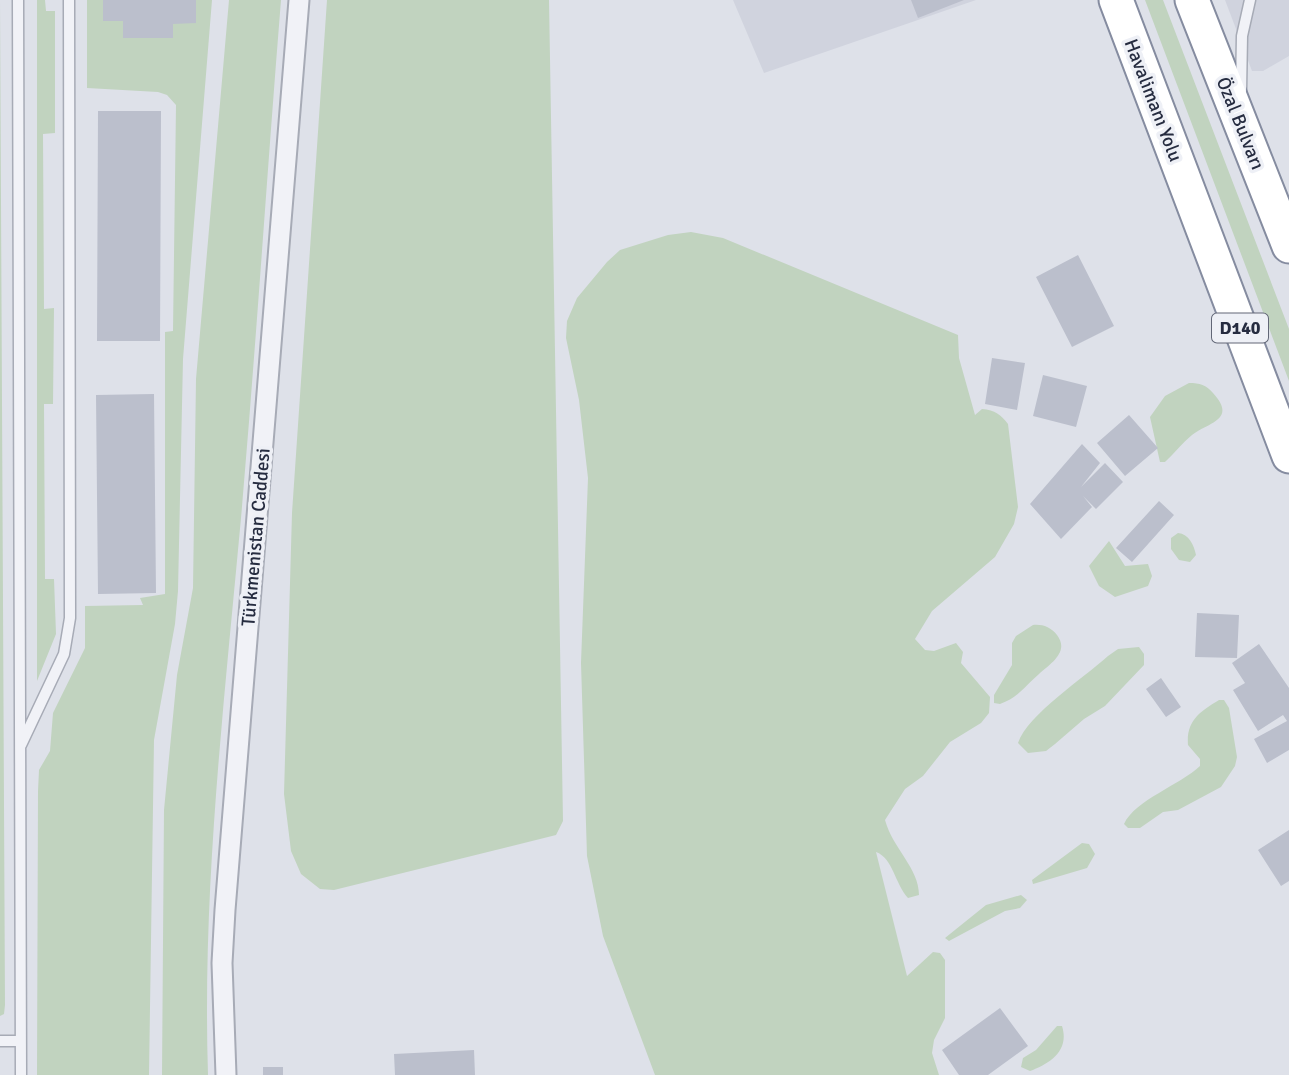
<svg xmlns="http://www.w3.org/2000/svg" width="1289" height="1075" viewBox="0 0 1289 1075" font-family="Signika,sans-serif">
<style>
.built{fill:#d0d3de}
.green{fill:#c1d3bf}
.building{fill:#bbbfcc}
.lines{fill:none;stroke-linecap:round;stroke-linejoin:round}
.lane-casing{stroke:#a7abb6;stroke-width:13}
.street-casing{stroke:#a7abb6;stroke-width:23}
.highway-casing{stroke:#858ca0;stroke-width:37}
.lane{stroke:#f1f2f7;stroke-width:10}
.street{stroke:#f1f2f7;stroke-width:19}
.highway{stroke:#fff;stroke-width:33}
.labels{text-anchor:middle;stroke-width:7;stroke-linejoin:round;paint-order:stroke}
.shield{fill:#eef0f6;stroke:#626777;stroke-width:2}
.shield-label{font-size:18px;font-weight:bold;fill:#262c40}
.street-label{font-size:19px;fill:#262c40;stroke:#eef0f6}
</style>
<rect width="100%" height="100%" fill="#dee1e9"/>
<!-- built -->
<path class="built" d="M 733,0 L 976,0 L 764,73 Z
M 1225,0 L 1289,0 L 1289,56 L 1263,71 L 1252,71 Z"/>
<!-- green -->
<path class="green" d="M 0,0 L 5,1005 L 4,1014 L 0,1016 Z
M 37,0 L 45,0 L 46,11 L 55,11 L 55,133 L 43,134 L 44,309 L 54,308 L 53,404 L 44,404 L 45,579 L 54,579 L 56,634 L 37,681 Z
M 87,0 L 212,0 L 183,359 L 178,591 L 175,624 L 154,740 L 149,1075 L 37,1075 L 38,791 L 39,770 L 50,751 L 53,713 L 85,648 L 85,606 L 143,605 L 140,598 L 165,594 L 165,332 L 173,331 L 176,105 L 167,95 L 158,92 L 87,88 Z
M 229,0 L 281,0 C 267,173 256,346 241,518 C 224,704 202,889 208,1075 L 162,1075 L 164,810 L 177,675 L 193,588 L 196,379 Z
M 327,0 L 549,0 L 563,821 L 556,835 L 334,890 L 320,889 L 301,874 L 291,851 L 284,794 L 292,513 Z
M 1145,0 L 1163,0 L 1289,329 L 1289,381 Z
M 691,232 L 723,238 L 958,335 L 959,358 L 975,415 L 982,409 C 995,410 1001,415 1008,424 L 1018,507 L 1014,524 L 995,557 L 932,611 L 915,639 L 925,650 L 934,651 L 956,643 L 963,652 L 961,663 L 990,697 L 989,713 L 981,723 L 950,742 L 923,776 L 905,789 L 885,820 C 893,849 919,868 919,895 L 908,898 C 895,884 893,858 876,852 L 907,976 L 933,952 L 940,953 L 945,960 L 945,1018 L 934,1040 L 932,1053 L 939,1075 L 655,1075 L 603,936 L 587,856 L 581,663 L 588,478 L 579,400 L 566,338 L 567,321 L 577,298 L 607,262 L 620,250 L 668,235 Z
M 1189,383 C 1200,383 1206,385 1213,393 C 1238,420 1207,423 1192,435 C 1182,443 1174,454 1165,462 L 1160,462 L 1150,417 L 1165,396 Z
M 1178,533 C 1189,534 1194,545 1196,555 L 1190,562 L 1179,560 L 1171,549 L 1171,538 Z
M 1109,541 L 1125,566 L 1148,564 L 1152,576 L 1148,586 L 1115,597 L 1099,586 L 1089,566 Z
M 1033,625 C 1042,624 1051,627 1057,635 C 1070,652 1050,664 1039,674 C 1025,686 1018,698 1000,704 L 994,703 L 994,695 L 1012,665 L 1012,643 L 1016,636 Z
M 1139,647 L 1144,654 L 1144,665 L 1105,706 L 1084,719 L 1055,744 L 1046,751 L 1028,753 L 1018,743 C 1028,714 1084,678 1108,656 L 1118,649 Z
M 1219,700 L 1224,700 L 1229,708 L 1237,757 L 1235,766 L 1221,787 L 1178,810 L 1163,812 L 1140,828 L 1128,828 L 1124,824 C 1135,800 1180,785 1200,766 L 1200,759 L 1188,745 C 1186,720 1201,711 1219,700 Z
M 1082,843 L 1089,844 L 1095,854 L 1087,868 L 1033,884 L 1032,880 Z
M 1021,895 L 1027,900 L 1020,908 L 1005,911 L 949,941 L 945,938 L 986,905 Z
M 1057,1026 L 1062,1026 C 1070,1051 1049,1064 1030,1071 L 1021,1067 L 1023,1058 L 1036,1050 Z"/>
<!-- building -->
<path class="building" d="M 103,0 L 196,0 L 196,23 L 173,24 L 173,38 L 123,38 L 123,21 L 103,21 Z
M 911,0 L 964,0 L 918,18 Z
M 98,111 L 161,111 L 160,341 L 97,341 Z
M 1078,255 L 1114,326 L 1072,347 L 1036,277 Z
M 992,358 L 1025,363 L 1017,410 L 985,404 Z
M 1043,375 L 1087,386 L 1076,427 L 1033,416 Z
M 154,394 L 156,593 L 98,594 L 96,395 Z
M 1129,415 L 1158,448 L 1125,476 L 1097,443 Z
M 1082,444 L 1100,463 L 1081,487 L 1105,463 L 1123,482 L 1096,509 L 1083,496 L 1092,507 L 1061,539 L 1030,504 Z
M 1159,501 L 1174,515 L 1132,562 L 1116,548 Z
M 1197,613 L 1239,615 L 1237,658 L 1195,657 Z
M 1259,644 L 1289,688 L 1289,750 L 1267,763 L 1254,739 L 1287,721 L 1283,715 L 1258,731 L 1233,690 L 1245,683 L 1232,663 Z
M 1161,678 L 1181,707 L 1166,717 L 1146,689 Z
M 1289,830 L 1289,881 L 1281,886 L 1258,850 Z
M 1000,1008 L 1028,1046 L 988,1075 L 959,1075 L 942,1050 Z
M 474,1050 L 475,1075 L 395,1075 L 394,1054 Z
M 263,1067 L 283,1067 L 283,1075 L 263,1075 Z"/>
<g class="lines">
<defs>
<path id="lane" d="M 18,0 L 21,1075
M 1241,91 L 1242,36 L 1250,0
M 21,745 L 64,654 L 70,618 L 69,0
M 0,1041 L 20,1041"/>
<path id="street" d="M 226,1075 L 222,963 L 225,910 L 299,0"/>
<path id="highway" d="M 1116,0 L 1289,456
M 1192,0 L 1289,246"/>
</defs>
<!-- lane casing -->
<use href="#lane" class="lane-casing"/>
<!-- street casing -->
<use href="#street" class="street-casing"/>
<!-- highway casing -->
<use href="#highway" class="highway-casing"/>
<!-- lane -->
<use href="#lane" class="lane"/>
<!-- street -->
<use href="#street" class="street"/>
<!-- highway -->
<use href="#highway" class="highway"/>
</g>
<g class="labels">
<!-- shield labels -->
<rect class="shield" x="1212" y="313.5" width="56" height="29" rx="5"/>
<g class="shield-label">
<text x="1240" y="334">D140</text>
</g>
<!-- street labels -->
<g class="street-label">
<text transform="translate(1154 100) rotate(69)" y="7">Havalimanı Yolu</text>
<text transform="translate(1241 123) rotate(68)" y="7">Özal Bulvarı</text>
<text transform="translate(255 537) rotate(-85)" y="7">Türkmenistan Caddesi</text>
</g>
</g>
</svg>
